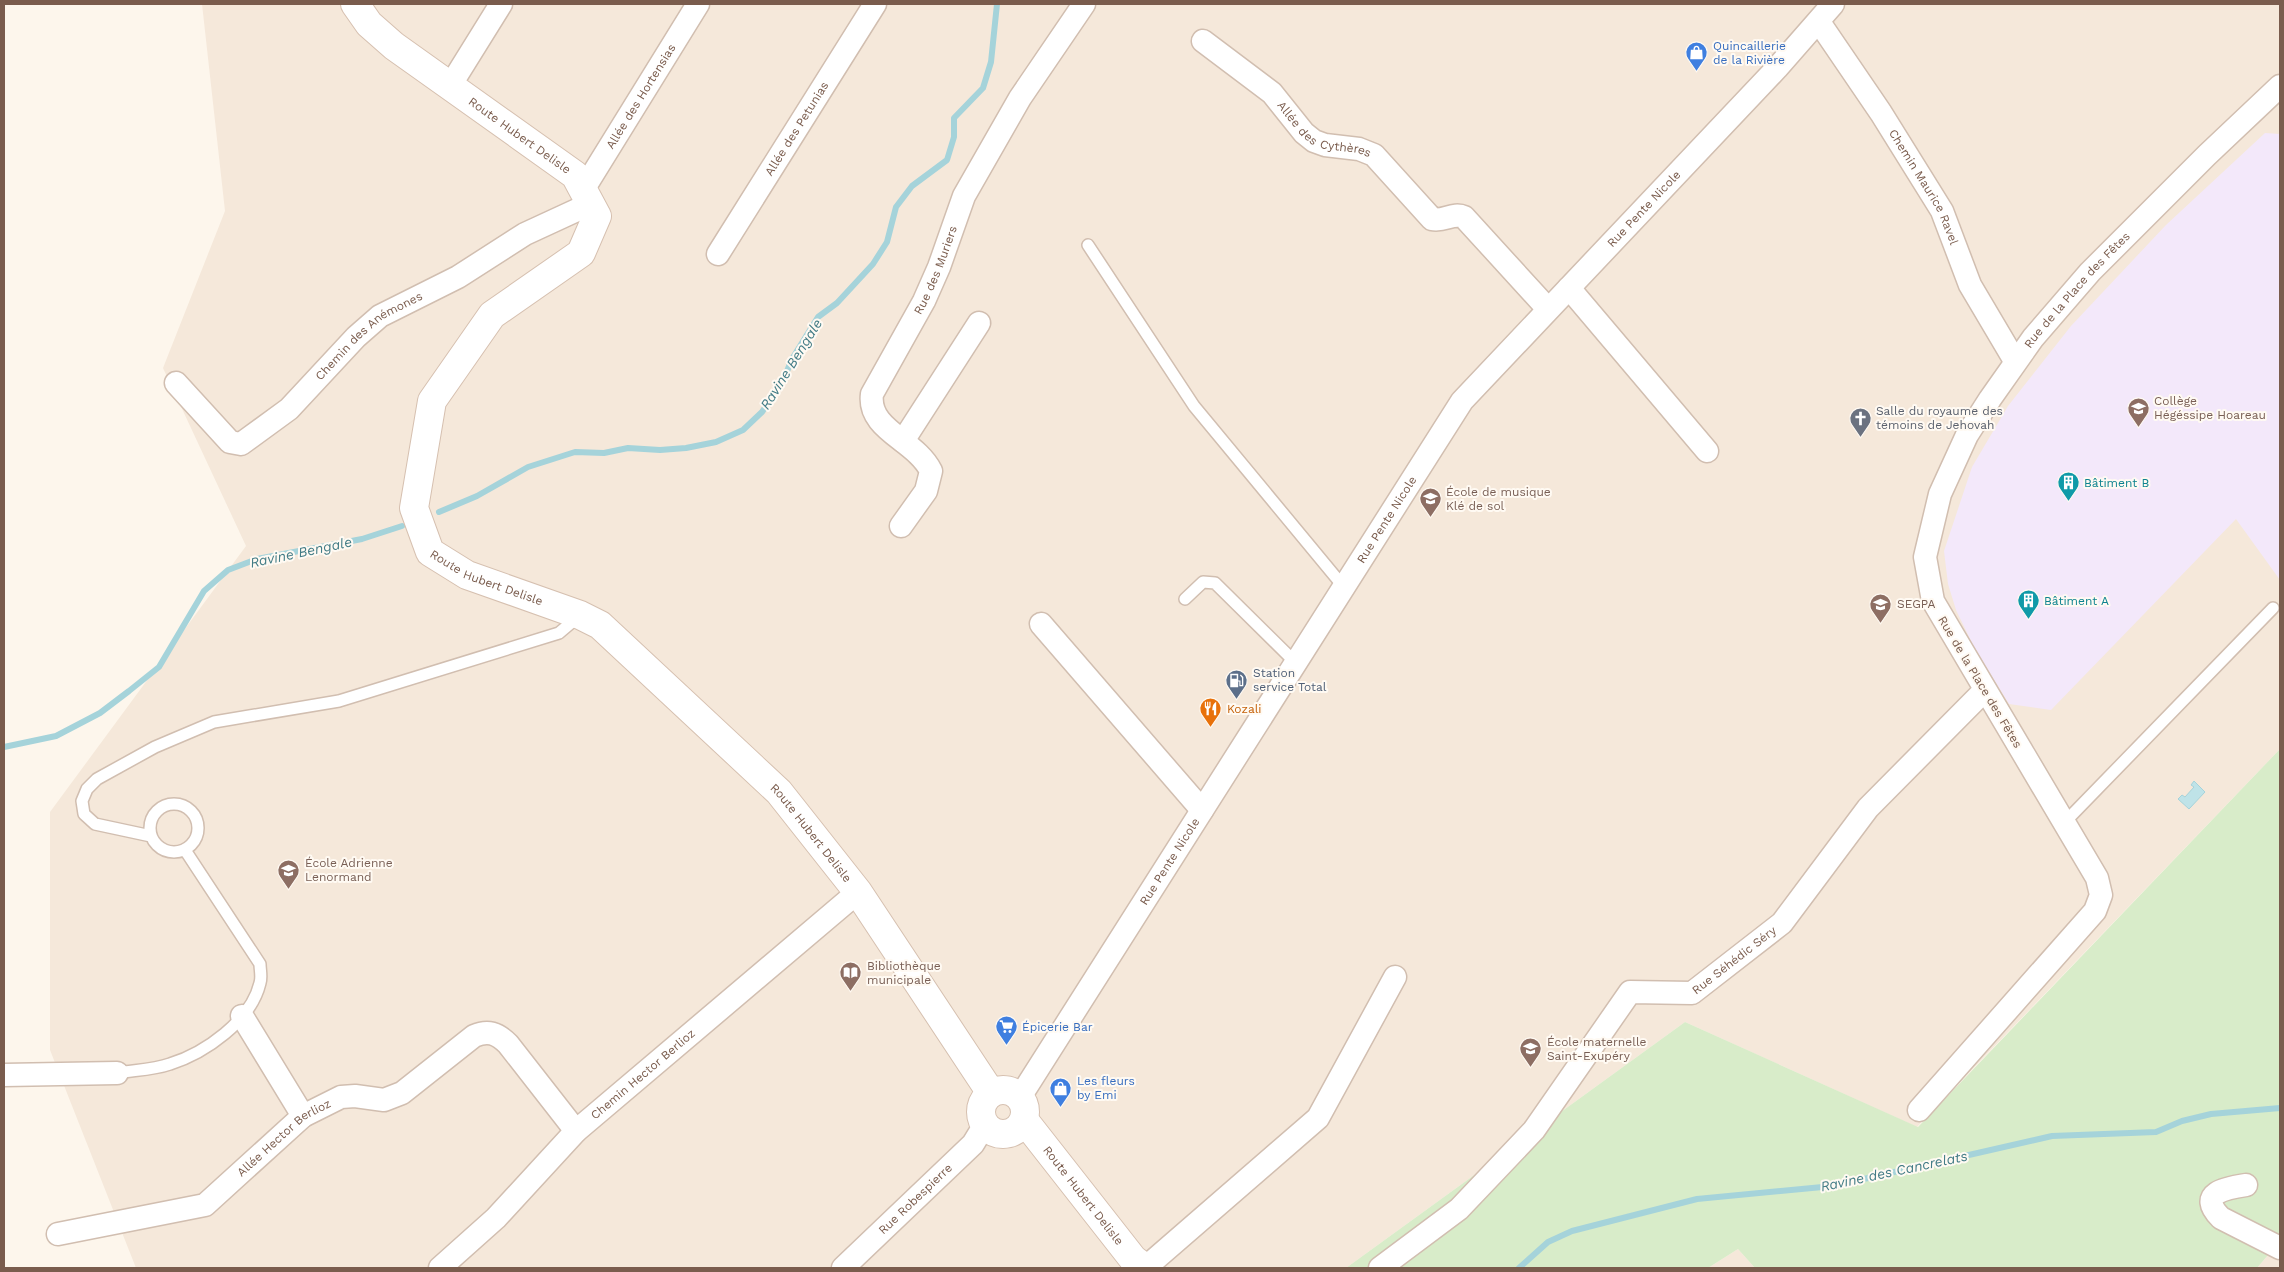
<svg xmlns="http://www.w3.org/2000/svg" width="2284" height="1272" viewBox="0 0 2284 1272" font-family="'Work Sans',sans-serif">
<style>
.residential{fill:#f5e8da}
.education{fill:#f3e8fa}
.green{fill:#d8ecc9}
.water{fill:#bfe3e8;stroke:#a5d3da}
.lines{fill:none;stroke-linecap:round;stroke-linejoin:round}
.stream{stroke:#a5d3da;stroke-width:6}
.lane-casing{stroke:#d1beb0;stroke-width:14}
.street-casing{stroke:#d1beb0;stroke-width:25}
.secondary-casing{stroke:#d6c0b0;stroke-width:30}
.lane{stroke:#fff;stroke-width:11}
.street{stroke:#fff;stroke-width:22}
.secondary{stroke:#fff;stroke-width:28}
.labels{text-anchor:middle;stroke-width:4;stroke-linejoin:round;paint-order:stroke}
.shop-label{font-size:12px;fill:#366cbe;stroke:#fffaf3;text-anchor:start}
.street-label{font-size:12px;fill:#7a5c4d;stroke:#fffaf3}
.education-label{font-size:12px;fill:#785e54;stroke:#fffaf3;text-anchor:start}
.worship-label{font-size:12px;fill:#5b616d;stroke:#fffaf3;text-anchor:start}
.culture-label{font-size:12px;fill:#0d838f;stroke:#fffaf3;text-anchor:start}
.service-label{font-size:12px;fill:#4e5e75;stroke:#fffaf3;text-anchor:start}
.food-label{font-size:12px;fill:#c56008;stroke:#fffaf3;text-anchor:start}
.water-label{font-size:14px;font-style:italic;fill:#437c86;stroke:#fffaf3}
</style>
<rect width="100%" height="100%" fill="#fdf6ec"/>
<!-- residential -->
<path class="residential" d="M 202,4 L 2280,4 L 2280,749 L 1917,1127 L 1685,1022 L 1346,1268 L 136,1268 L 50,1050 L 50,812 L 246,546 L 163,368 L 225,211 Z
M 2280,1241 L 2280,1268 L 2257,1268 Z
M 1738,1249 L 1755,1268 L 1708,1268 Z"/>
<!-- education -->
<path class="education" d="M 2265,133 L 2280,134 L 2280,580 L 2236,519 L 2051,710 L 2009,704 L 1973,645 L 1956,610 L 1948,584 L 1944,551 L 1972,467 L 2008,406 L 2071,326 L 2166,225 Z"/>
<!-- green -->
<path class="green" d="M 2280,749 L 2280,1241 L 2257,1268 L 1755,1268 L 1738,1249 L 1708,1268 L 1346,1268 L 1685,1022 L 1918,1127 Z"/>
<!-- water -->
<path class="water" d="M 2194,781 L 2205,792 L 2189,809 L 2178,799 L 2182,795 L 2185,797 L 2194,787 L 2191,785 Z"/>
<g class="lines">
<!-- stream -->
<path class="stream" d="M 439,512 L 477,496 L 528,467 L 575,452 L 604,453 L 628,448 L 660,450 L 686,448 L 716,442 L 743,430 L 762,412 L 783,381 L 792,359 L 818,317 L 837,303 L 873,264 L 887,242 L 896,207 L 912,186 L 947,160 L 954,137 L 954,118 L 983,88 L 991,62 L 997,4
M 4,747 L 56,736 L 100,713 L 129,691 L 159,667 L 204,591 L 228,570 L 257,559 L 362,539 L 402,526
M 1519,1268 L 1548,1242 L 1572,1231 L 1697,1199 L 1833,1186 L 2052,1136 L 2156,1132 L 2182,1121 L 2211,1114 L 2280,1108"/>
<defs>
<path id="lane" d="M 1088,245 L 1194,406 L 1343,586
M 1185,599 L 1203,582 L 1215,583 L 1296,663
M150 828a24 24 0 1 1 48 0a24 24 0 1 1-48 0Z
M 2064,823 L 2273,608
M 151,836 L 95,824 L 84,814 L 82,801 L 87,789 L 97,779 L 155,747 L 214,722 L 339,701 L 559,633 L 579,616
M 117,1073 C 134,1070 153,1070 170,1064 C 205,1053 251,1021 260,983 C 262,977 260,970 260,964 L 185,850"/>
<g id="street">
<path id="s1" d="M 1819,22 L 1881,113 L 1942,211 L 1970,285 L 2015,361"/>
<path id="s2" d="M 1203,41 L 1272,93 L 1304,133 L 1314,141 L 1325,145 L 1359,149 L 1374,155 L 1432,219 C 1444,222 1453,212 1464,217 L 1548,309"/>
<path d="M 450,86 L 501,4"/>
<path id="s3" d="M 583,190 L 698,4"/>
<path id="s4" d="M 718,254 L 875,4"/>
<path d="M 1569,288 L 1707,451"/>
<path id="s5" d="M 176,383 L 230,442 L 241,444 L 289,409 L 356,337 L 380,316 L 458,277 L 525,234 L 590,204"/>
<path d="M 903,441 L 979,323"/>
<path id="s6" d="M 901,526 L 926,491 L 931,471 C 916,440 867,430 872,394 L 924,301 L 939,267 L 964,196 L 1020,98 L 1084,4"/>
<path d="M 1041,624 L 1202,810"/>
<path d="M 242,1016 L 303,1116"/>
<path d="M 4,1075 L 117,1073"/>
<path id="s7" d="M 1020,1097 L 1462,401 L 1777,68 L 1833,4"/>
<path id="s8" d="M 1919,1110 L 2095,911 L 2101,895 L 2097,878 L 1933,601 L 1925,557 L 1940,494 L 1967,435 L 1990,399 L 2033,338 L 2090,272 L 2207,155 L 2280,86"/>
<path d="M 2246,1185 C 2226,1188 2196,1193 2221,1218 L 2280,1248"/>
<path id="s9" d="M 58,1234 L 205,1205 L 303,1116 L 341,1097 L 355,1096 L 384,1100 L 402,1093 L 474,1036 C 488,1030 497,1033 508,1044 L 576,1131"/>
<path id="s10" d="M 440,1268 L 496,1218 L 576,1131 L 858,892"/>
<path id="s11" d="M 843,1268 L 973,1144 L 984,1126"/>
<path d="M 1145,1268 L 1318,1118 L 1395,977"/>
<path id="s12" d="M 1380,1268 L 1459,1209 L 1534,1130 L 1630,992 L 1692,993 L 1782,923 L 1868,808 L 1985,690"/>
</g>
<g id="secondary">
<path id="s13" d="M 355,4 L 369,24 L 394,46 L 575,175 L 597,216 L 581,253 L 492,315 L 432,401 L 414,508 L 430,552 L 467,575 L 580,615 L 600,625 L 779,792 L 858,892 L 991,1093"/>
<circle cx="1003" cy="1112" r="22"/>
<path id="s14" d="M 1024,1120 L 1133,1259 L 1145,1268"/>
</g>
</defs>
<!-- lane casing -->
<use href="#lane" class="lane-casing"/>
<!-- street casing -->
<use href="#street" class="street-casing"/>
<!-- secondary casing -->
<use href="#secondary" class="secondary-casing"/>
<!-- lane -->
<use href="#lane" class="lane"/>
<!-- street -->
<use href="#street" class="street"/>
<!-- secondary -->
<use href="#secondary" class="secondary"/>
</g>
<!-- icons -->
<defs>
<symbol id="shop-pin" viewBox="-11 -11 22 30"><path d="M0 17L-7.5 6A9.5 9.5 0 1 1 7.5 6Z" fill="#3f7fe0" stroke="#fffaf3"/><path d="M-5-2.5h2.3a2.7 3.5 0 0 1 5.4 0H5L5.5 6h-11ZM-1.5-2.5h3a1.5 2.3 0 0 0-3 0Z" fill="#fff"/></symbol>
<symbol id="school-pin" viewBox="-11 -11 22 30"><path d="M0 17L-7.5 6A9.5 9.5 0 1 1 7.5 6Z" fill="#8d6e63" stroke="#fffaf3"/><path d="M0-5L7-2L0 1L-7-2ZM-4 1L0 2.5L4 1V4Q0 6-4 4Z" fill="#fff"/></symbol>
<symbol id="church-pin" viewBox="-11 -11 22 30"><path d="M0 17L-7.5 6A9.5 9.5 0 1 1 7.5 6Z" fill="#6b7280" stroke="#fffaf3"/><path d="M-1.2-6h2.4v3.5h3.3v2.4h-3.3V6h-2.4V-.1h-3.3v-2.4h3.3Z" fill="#fff"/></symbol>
<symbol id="building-pin" viewBox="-11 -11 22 30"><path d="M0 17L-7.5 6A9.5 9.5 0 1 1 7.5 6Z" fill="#0f9aa8" stroke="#fffaf3"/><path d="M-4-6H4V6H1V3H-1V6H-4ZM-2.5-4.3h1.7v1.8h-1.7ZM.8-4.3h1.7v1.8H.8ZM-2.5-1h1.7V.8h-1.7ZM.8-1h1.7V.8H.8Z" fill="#fff"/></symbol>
<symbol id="fuel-pin" viewBox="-11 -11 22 30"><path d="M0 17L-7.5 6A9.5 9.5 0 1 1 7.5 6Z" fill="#5c6f8a" stroke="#fffaf3"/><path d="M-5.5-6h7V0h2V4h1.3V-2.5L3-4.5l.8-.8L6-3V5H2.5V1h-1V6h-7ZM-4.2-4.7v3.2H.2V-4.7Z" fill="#fff"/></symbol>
<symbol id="restaurant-pin" viewBox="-11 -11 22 30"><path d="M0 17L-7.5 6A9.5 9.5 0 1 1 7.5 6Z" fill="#e8710a" stroke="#fffaf3"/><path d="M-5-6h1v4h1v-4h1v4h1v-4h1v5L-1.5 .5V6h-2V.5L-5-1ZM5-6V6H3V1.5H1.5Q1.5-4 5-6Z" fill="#fff"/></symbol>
<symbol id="library-pin" viewBox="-11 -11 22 30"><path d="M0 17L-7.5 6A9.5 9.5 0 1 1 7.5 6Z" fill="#8d6e63" stroke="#fffaf3"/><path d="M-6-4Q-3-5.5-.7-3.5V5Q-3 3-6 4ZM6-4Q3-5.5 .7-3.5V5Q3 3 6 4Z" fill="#fff"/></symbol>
<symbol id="supermarket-pin" viewBox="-11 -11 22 30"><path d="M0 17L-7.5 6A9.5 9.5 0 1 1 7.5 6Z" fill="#3f7fe0" stroke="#fffaf3"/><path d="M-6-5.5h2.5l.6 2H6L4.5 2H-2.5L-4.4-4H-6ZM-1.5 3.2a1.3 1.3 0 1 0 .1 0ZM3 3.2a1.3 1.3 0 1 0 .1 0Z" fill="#fff"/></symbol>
</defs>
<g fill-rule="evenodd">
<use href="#shop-pin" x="1684" y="40" width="25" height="34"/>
<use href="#school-pin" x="2126" y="396" width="25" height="34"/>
<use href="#church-pin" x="1848" y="406" width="25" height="34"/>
<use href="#building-pin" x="2056" y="470" width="25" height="34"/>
<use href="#school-pin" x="1418" y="486" width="25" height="34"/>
<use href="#building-pin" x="2016" y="588" width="25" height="34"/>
<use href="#school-pin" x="1868" y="592" width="25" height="34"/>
<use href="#fuel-pin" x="1224" y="668" width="25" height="34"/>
<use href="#restaurant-pin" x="1198" y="696" width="25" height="34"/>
<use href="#school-pin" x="276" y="858" width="25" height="34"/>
<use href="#library-pin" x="838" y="960" width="25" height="34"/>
<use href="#supermarket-pin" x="994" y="1014" width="25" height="34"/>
<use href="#school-pin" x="1518" y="1036" width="25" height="34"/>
<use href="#shop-pin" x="1048" y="1076" width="25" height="34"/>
</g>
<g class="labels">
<!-- shop labels -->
<g class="shop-label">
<text x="1713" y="50">Quincaillerie<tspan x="1713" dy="14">de la Rivière</tspan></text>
<text x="1022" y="1031">Épicerie Bar</text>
<text x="1077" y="1085">Les fleurs<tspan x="1077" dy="14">by Emi</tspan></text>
</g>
<!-- street labels -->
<g class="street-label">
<text dy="4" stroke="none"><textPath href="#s3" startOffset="110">Allée des Hortensias</textPath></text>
<text dy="4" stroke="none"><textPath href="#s2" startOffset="154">Allée des Cythères</textPath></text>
<text dy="4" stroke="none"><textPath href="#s4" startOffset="148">Allée des Petunias</textPath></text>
<text dy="4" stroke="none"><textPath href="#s13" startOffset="212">Route Hubert Delisle</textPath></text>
<text dy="4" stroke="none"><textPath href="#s1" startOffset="196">Chemin Maurice Ravel</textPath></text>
<text dy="4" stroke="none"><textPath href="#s7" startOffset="1089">Rue Pente Nicole</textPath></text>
<text dy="4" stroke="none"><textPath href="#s6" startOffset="304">Rue des Muriers</textPath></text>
<text dy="4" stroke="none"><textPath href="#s8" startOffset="979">Rue de la Place des Fêtes</textPath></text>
<text dy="4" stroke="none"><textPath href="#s5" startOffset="260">Chemin des Anémones</textPath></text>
<text dy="4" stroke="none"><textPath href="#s7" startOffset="684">Rue Pente Nicole</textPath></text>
<text dy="4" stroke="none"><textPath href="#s13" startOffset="798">Route Hubert Delisle</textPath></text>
<text transform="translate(1980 682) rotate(59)" y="4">Rue de la Place des Fêtes</text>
<text dy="4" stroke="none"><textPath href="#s13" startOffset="1218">Route Hubert Delisle</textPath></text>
<text dy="4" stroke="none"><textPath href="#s7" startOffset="279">Rue Pente Nicole</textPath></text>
<text dy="4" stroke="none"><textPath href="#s12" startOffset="491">Rue Séhédic Séry</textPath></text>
<text dy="4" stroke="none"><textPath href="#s10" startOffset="281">Chemin Hector Berlioz</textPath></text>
<text dy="4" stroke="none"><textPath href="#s9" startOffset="254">Allée Hector Berlioz</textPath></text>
<text dy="4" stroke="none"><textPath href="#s14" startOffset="96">Route Hubert Delisle</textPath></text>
<text dy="4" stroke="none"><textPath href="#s11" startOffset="100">Rue Robespierre</textPath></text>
</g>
<!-- education labels -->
<g class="education-label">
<text x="2154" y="405">Collège<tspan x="2154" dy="14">Hégéssipe Hoareau</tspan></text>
<text x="1446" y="496">École de musique<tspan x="1446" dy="14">Klé de sol</tspan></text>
<text x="1897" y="608">SEGPA</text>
<text x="305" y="867">École Adrienne<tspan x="305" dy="14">Lenormand</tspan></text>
<text x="867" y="970">Bibliothèque<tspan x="867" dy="14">municipale</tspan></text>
<text x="1547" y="1046">École maternelle<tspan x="1547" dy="14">Saint-Exupéry</tspan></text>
</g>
<!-- worship labels -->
<g class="worship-label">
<text x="1876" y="415">Salle du royaume des<tspan x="1876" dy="14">témoins de Jehovah</tspan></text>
</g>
<!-- culture labels -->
<g class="culture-label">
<text x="2084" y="487">Bâtiment B</text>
<text x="2044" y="605">Bâtiment A</text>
</g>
<!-- service labels -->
<g class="service-label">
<text x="1253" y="677">Station<tspan x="1253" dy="14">service Total</tspan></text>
</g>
<!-- food labels -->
<g class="food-label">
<text x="1227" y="713">Kozali</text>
</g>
<!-- water labels -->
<g class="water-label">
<text transform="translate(791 364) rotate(-58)" y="5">Ravine Bengale</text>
<text transform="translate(301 552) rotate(-12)" y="5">Ravine Bengale</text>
<text transform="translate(1894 1171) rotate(-12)" y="5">Ravine des Cancrelats</text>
</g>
</g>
<!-- border -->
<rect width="2284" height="1272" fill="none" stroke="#7a5c4d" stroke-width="10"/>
</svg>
